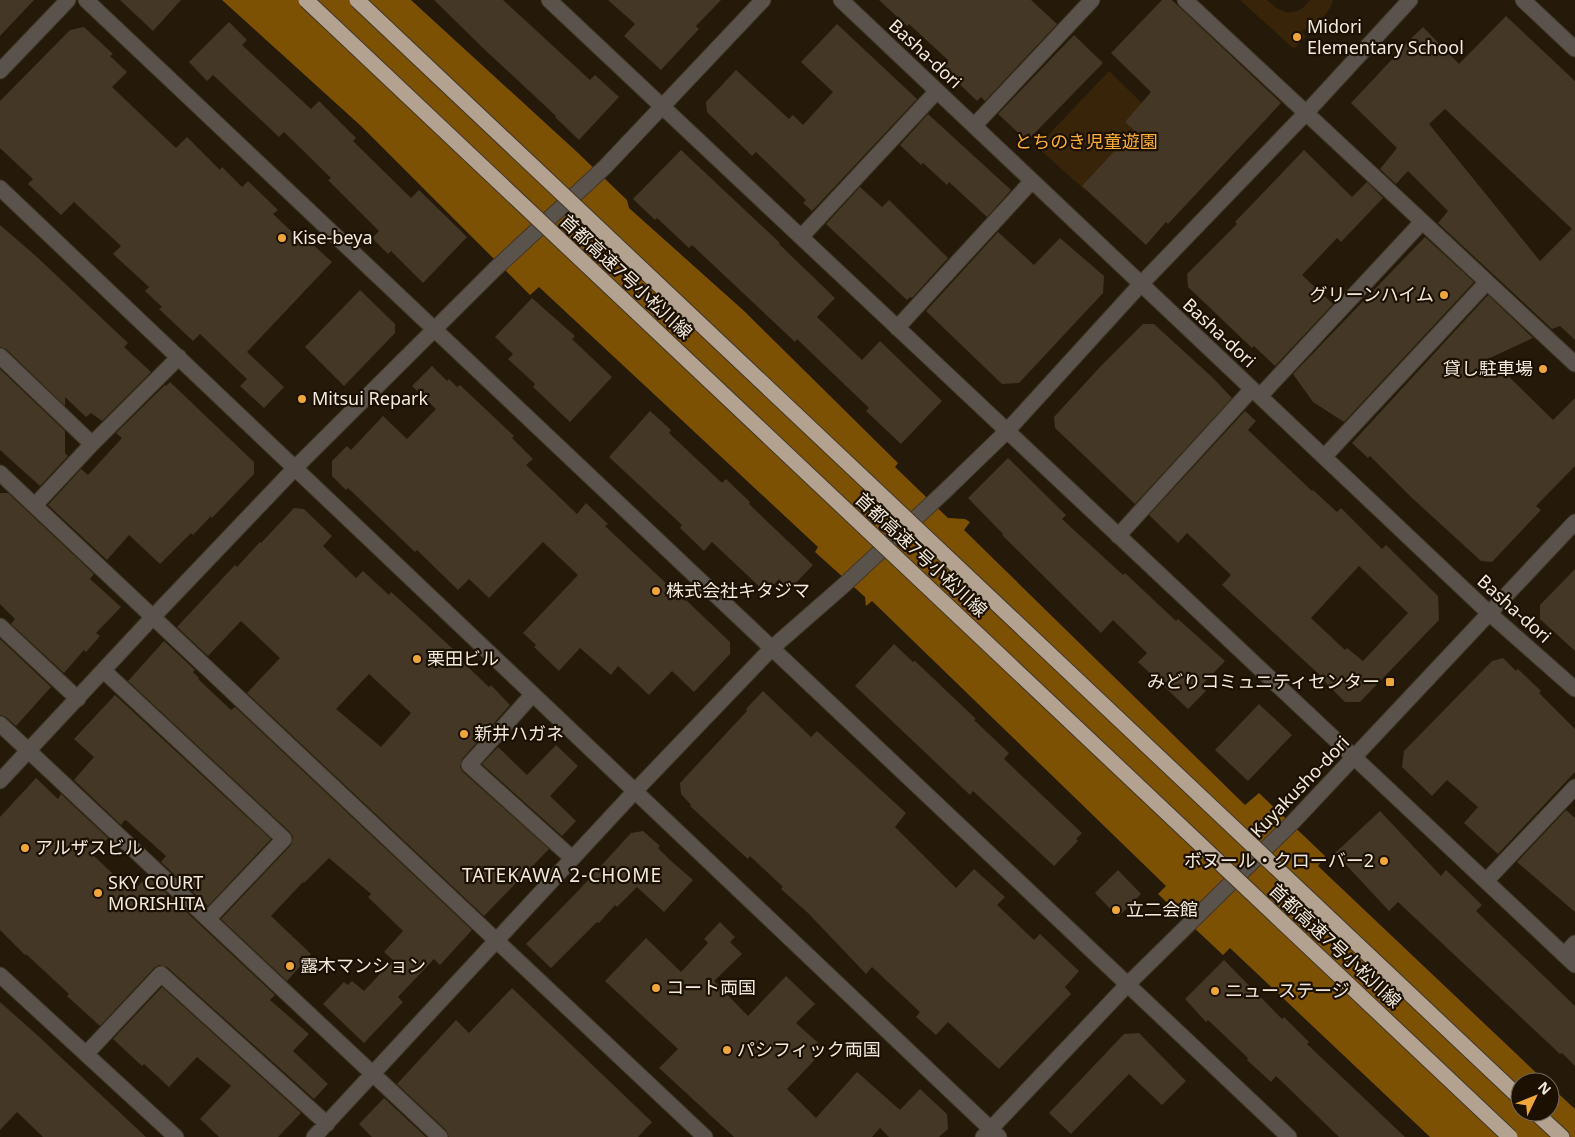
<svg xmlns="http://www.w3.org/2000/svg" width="1575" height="1137" viewBox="0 0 1575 1137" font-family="'Noto Sans','Noto Sans JP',sans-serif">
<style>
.green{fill:#382509}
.water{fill:#7d5104}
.building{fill:#443726;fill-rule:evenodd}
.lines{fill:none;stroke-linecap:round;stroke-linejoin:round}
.minor-casing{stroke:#423627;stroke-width:17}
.highway-casing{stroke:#423627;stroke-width:17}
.minor{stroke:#5a534c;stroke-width:15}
.highway{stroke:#b2a28f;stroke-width:15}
.highway-bridge-casing{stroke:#423627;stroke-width:17;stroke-linecap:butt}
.highway-bridge{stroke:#b2a28f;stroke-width:15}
.poi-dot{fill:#efa73d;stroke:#1b1002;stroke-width:2}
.labels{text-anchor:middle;stroke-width:4.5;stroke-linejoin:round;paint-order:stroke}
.poi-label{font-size:18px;fill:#f2e9df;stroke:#1b1002;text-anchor:start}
.street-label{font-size:18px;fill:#f2e9df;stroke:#1b1002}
.park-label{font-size:18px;fill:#fcae39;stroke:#1b1002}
.neighbourhood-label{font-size:19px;letter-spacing:1px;fill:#f2e9df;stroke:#1b1002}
</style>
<rect width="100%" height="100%" fill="#251909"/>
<!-- green -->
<path class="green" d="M 1240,0 L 1267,0 C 1281,14 1296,19 1310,0 L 1333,0 C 1330,14 1314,27 1301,31 L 1306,36 L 1294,49 Z
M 1109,71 L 1154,115 L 1085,190 L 1037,147 Z"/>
<!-- water -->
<path class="water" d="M 222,0 L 411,0 L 577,152 L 627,200 L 629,208 L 743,310 L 898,463 L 895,467 L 948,518 L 965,519 L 970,522 L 964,530 L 1245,805 L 1259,793 L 1325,856 L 1318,866 L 1546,1082 L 1520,1082 L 1520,1112 L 1550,1112 L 1550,1086 L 1575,1109 L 1575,1137 L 1430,1137 L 1230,948 L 1223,955 L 1158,894 L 1166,886 L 872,601 L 866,606 L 865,597 L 815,552 L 818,547 L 539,287 L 530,295 L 361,126 Z"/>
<!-- building -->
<path class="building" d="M 0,0 L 34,0 L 0,36 Z
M 120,0 L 181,0 L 153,31 Z
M 434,0 L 503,0 L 590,80 L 595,75 L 619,97 L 579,140 L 555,117 L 556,116 L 484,49 Z
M 608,0 L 721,0 L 696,26 L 699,29 L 661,70 L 624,36 L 635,24 Z
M 879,0 L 1031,0 L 1057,24 L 985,101 L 981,97 L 977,101 L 942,67 L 948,60 L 909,24 L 907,26 Z
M 1162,0 L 1172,0 L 1281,103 L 1168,224 L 1166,222 L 1146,245 L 1082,186 L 1134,130 L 1125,122 L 1151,92 L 1111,53 Z
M 1506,16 L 1575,81 L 1575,340 L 1560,326 L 1552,329 L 1438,223 L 1448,211 L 1408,171 L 1396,184 L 1380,169 L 1397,148 L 1351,103 L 1397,54 L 1396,53 L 1423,27 L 1459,64 ZM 1445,109 L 1572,229 L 1540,261 L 1429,124 Z
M 229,22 L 247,40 L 242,45 L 311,109 L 319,101 L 356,138 L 353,141 L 411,198 L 419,190 L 467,237 L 423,283 L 391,251 L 388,254 L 372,238 L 379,231 L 328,180 L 331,178 L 284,132 L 279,137 L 213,75 L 207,81 L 189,62 Z
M 837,24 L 917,99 L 812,211 L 803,203 L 806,200 L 756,152 L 752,156 L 707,112 L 706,102 L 736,70 L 789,119 L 793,115 L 803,125 L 833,92 L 801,62 Z
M 84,27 L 113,54 L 110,56 L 127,72 L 112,87 L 176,148 L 187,137 L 220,170 L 222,167 L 242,187 L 248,181 L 278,210 L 273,214 L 306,245 L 310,242 L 332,262 L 247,352 L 284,387 L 264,408 L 240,386 L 247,379 L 200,334 L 193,341 L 159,309 L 162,307 L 145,291 L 149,287 L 113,254 L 121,246 L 74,202 L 61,215 L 28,184 L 33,179 L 0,148 L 0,101 L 70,30 Z
M 1074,35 L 1103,63 L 1027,141 L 998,114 Z
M 928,114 L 1011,190 L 987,217 L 949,182 L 947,185 L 923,163 L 921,165 L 900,145 Z
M 681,150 L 780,243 L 779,244 L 835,298 L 817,317 L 862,360 L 880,341 L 942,401 L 901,444 L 866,411 L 869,408 L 797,339 L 795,342 L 692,245 L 689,248 L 657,218 L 655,220 L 633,199 Z
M 1304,150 L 1352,197 L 1367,182 L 1383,198 L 1341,242 L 1337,238 L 1302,275 L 1333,304 L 1275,366 L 1254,346 L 1252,348 L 1188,287 L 1187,274 L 1237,224 L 1235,222 Z
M 860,187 L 882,207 L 889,200 L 948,258 L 912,298 L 910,297 L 907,300 L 826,224 Z
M 0,225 L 37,257 L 128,343 L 124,347 L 151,372 L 102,421 L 91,413 L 86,417 L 65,397 L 65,406 L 6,349 L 0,347 Z
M 998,232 L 1034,265 L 1060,238 L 1104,276 L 1103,293 L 1019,383 L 1002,384 L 926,311 Z
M 1425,237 L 1474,282 L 1344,422 L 1313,402 L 1293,374 Z
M 360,290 L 395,324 L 395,333 L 344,386 L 305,347 Z
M 1488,295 L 1533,338 L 1490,358 L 1553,420 L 1575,398 L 1575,466 L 1536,506 L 1541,510 L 1492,562 L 1481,561 L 1411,497 L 1370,456 L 1368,458 L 1352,443 Z
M 532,298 L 575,336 L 572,339 L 612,377 L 570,422 L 533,387 L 535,384 L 508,359 L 513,354 L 495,337 Z
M 1143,324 L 1154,324 L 1213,378 L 1232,398 L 1135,504 L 1055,428 L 1054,417 L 1100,367 Z
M 432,366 L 447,381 L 449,379 L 457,387 L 460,385 L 514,436 L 512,438 L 533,459 L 526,465 L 577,514 L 586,503 L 608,524 L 605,526 L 685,601 L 686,600 L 730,642 L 730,654 L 694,692 L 672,671 L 649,695 L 618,666 L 611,675 L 580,648 L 559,671 L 534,647 L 536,645 L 523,633 L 578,575 L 543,542 L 489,598 L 469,579 L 458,590 L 417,550 L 415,552 L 348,488 L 346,490 L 332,476 L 332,461 L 347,446 L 351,450 L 383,416 L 407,439 L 436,409 L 412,386 Z
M 0,369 L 65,431 L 65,453 L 68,456 L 40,486 L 0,450 Z
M 170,382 L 254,462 L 254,474 L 212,518 L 211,516 L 193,535 L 191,533 L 160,564 L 129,535 L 107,560 L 48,505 L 81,469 L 88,475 L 122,438 L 116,433 L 165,385 L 166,386 Z
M 650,411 L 671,430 L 669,433 L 722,483 L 726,479 L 750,502 L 749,504 L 813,565 L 790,589 L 779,579 L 766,593 L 712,542 L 704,551 L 680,528 L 682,525 L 609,457 Z
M 1245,411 L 1256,421 L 1248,430 L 1312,491 L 1313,490 L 1337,512 L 1341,508 L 1382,549 L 1386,545 L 1438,596 L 1439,620 L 1360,702 L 1345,702 L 1321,678 L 1322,677 L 1222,585 L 1231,575 L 1187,533 L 1178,543 L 1149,515 ZM 1359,566 L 1408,613 L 1363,661 L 1347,648 L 1345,650 L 1311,618 Z
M 1008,458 L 1066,515 L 1062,519 L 1123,575 L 1125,573 L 1176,621 L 1178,619 L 1225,661 L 1201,686 L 1206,691 L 1188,709 L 1138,662 L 1147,653 L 1113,620 L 1101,633 L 1002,535 L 1003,534 L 968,498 Z
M 0,493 L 8,493 L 94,574 L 90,579 L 121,607 L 96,633 L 100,636 L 86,652 L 84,650 L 64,673 L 11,624 L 15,619 L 0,604 Z
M 294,508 L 304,509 L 332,536 L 323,546 L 356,578 L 363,571 L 389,595 L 391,592 L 400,600 L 454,650 L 452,652 L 489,687 L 491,685 L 510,705 L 462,759 L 460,767 L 463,772 L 549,849 L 484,916 L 247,693 L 280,658 L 241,621 L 208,656 L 177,627 L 235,565 L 237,567 L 260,542 L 261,543 ZM 369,674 L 411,713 L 381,747 L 336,709 Z
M 1575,569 L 1575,651 L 1540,619 L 1540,605 Z
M 0,639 L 51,687 L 16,726 L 6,717 L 0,715 Z
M 164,641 L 195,670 L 193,672 L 199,678 L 198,679 L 231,710 L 235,707 L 472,930 L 440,965 L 434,959 L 398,997 L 403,1002 L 364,1043 L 323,1004 L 344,982 L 348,985 L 352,981 L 364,991 L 393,960 L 384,952 L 403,931 L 368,897 L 371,894 L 329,858 L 304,883 L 303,882 L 271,916 L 311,954 L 287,981 L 221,919 L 291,845 L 293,837 L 290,832 L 128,681 Z
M 894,644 L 913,662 L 915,661 L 976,719 L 974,720 L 1009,753 L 1004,759 L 1082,833 L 1076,839 L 1078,841 L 1054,866 L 973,791 L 970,795 L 855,686 Z
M 1503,658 L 1516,671 L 1518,669 L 1541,691 L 1539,693 L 1575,729 L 1575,772 L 1498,854 L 1464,823 L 1478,807 L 1447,780 L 1432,796 L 1402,767 L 1404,751 L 1492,661 Z
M 763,691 L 811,737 L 817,731 L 906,813 L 895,827 L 956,888 L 974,869 L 1005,897 L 997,905 L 1034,940 L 1040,934 L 1079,971 L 1065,987 L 1071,994 L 999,1069 L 948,1022 L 936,1035 L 916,1017 L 920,1012 L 872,967 L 866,974 L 808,913 L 781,889 L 783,887 L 750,856 L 748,859 L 727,840 L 690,806 L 691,805 L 681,794 L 680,783 L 747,711 L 746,709 Z
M 115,695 L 271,839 L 208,906 L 161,862 L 166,856 L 127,821 L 125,820 L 121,825 L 74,780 L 94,757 L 74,739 Z
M 1259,704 L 1292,735 L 1248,781 L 1215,750 Z
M 556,745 L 578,766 L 550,796 L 576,821 L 562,836 L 482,764 L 498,747 L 527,775 Z
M 36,778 L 58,799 L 61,794 L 108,838 L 93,855 L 132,892 L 148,876 L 275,995 L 270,1000 L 309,1034 L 293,1051 L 328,1084 L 314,1099 L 167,967 L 159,965 L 154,968 L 100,1026 L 67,996 L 69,994 L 26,954 L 25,955 L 0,930 L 0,817 Z
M 1566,810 L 1575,818 L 1575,912 L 1517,862 Z
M 1380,811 L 1441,876 L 1446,870 L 1482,905 L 1476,911 L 1575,1006 L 1575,1066 L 1562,1053 L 1560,1054 L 1398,902 L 1389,911 L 1335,853 Z
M 643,831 L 660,846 L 658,848 L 670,860 L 693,880 L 664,912 L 637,887 L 617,907 L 615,905 L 599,923 L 597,922 L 551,968 L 526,944 L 578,891 L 631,833 Z
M 1118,870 L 1141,894 L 1118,917 L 1095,893 Z
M 720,922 L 735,937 L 730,942 L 742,954 L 714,981 L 748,1016 L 786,976 L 815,1004 L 796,1023 L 825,1049 L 787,1089 L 816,1118 L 857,1072 L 900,1110 L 920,1089 L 947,1114 L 948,1129 L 939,1137 L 889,1137 L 880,1128 L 872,1137 L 734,1137 L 659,1068 L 678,1049 L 605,981 L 646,938 L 681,972 L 708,943 L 704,939 Z
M 1224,960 L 1282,1019 L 1284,1017 L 1309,1042 L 1307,1044 L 1405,1137 L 1339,1137 L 1276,1076 L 1271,1082 L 1247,1060 L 1248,1058 L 1208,1020 L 1206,1022 L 1185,999 Z
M 162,987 L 301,1113 L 278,1137 L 219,1137 L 200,1119 L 231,1086 L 197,1057 L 169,1087 L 144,1064 L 142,1066 L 113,1039 Z
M 512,988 L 652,1122 L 638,1137 L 449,1137 L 446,1130 L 397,1084 L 456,1020 L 469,1033 Z
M 0,1002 L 36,1034 L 146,1137 L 43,1137 L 17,1112 L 0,1130 Z
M 1139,1033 L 1186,1081 L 1162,1105 L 1129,1074 L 1071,1134 L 1049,1113 L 1124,1034 Z
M 384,1098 L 426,1137 L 372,1137 L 359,1124 Z"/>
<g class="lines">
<defs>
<path id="minor" d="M 86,0 L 1289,1137
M 549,0 L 1575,965
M 841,0 L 1489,613 L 1575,689
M 1185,0 L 1575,364
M 1523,0 L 1575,49
M 0,71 L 68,0
M 974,126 L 1092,0
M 0,188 L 999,1137
M 801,237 L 937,91
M 897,328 L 1032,181
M 0,356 L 92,444 L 179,357
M 1260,396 L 1422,222
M 1324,457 L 1487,282
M 0,473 L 705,1137
M 35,505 L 92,444
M 1118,536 L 1252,389
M 0,626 L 78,699
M 104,671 L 284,839 L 208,919
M 533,694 L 469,765 L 572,858
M 0,724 L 440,1137
M 0,781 L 153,617 L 296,467 L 495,269 L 605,167 L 763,0
M 1486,881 L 1575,787
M 1564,955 L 1575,943
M 0,975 L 176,1137
M 86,1054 L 161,974 L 327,1124
M 314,1137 L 635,791 L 772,648 L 844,585 L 944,492 L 1007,431 L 1141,284 L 1306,113 L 1410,0
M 983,1137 L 1128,984 L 1294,821 L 1575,522"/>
<path id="highway" d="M 1535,1112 L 1562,1137"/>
</defs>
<!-- minor casing -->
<use href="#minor" class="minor-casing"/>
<!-- highway casing -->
<use href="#highway" class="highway-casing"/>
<!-- minor -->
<use href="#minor" class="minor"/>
<!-- highway -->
<use href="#highway" class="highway"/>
<defs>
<path id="highway-bridge" d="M 306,0 L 1510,1137
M 357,0 L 1520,1098"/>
</defs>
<!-- highway-bridge casing -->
<use href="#highway-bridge" class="highway-bridge-casing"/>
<!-- highway-bridge -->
<use href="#highway-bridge" class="highway-bridge"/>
</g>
<!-- markers -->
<g class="poi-dot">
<circle cx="1297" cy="37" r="5"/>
<circle cx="282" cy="238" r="5"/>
<circle cx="1444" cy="295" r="5"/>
<circle cx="1543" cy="369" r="5"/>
<circle cx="302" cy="399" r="5"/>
<circle cx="656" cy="591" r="5"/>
<circle cx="417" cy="659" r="5"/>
<rect x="1385" y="677" width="10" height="10" rx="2.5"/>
<circle cx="464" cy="734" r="5"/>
<circle cx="25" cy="848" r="5"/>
<circle cx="1384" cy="861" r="5"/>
<circle cx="98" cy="893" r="5"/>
<circle cx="1116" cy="910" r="5"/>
<circle cx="290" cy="966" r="5"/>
<circle cx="656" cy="988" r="5"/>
<circle cx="1215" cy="991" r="5"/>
<circle cx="727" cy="1050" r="5"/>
</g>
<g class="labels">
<!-- poi labels -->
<g class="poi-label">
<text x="1307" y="33">Midori<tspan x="1307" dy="21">Elementary School</tspan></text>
<text x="292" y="244">Kise-beya</text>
<text x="1434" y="301" text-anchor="end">グリーンハイム</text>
<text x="1533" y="375" text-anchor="end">貸し駐車場</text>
<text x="312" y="405">Mitsui Repark</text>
<text x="666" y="597">株式会社キタジマ</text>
<text x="427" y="665">栗田ビル</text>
<text x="1380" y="688" text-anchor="end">みどりコミュニティセンター</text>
<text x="474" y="740">新井ハガネ</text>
<text x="35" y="854">アルザスビル</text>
<text x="1374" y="867" text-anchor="end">ボヌール・クローバー2</text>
<text x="108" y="889">SKY COURT<tspan x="108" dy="21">MORISHITA</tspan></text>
<text x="1126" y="916">立二会館</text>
<text x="300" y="972">露木マンション</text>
<text x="666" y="994">コート両国</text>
<text x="1225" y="997">ニューステージ</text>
<text x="737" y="1056">パシフィック両国</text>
</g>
<!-- street labels -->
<g class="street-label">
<text transform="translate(925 54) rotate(43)" y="6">Basha-dori</text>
<text transform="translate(626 277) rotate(43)" y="6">首都高速7号小松川線</text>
<text transform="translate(1219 333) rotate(43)" y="6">Basha-dori</text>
<text transform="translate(921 555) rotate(43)" y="6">首都高速7号小松川線</text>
<text transform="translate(1514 609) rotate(42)" y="6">Basha-dori</text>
<text transform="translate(1300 787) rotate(-46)" y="6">Kuyakusho-dori</text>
<text transform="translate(1335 946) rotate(43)" y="6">首都高速7号小松川線</text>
</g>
<!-- park labels -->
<g class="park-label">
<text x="1086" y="148">とちのき児童遊園</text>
</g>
<!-- neighbourhood labels -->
<g class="neighbourhood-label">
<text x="562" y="882">TATEKAWA 2-CHOME</text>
</g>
</g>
<!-- north arrow -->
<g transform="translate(1535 1097) rotate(47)"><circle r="24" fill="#1b1002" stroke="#71675a"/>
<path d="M0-4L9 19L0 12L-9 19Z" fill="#efa73d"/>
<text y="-8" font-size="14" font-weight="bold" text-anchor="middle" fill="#f2e9df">N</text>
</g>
</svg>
